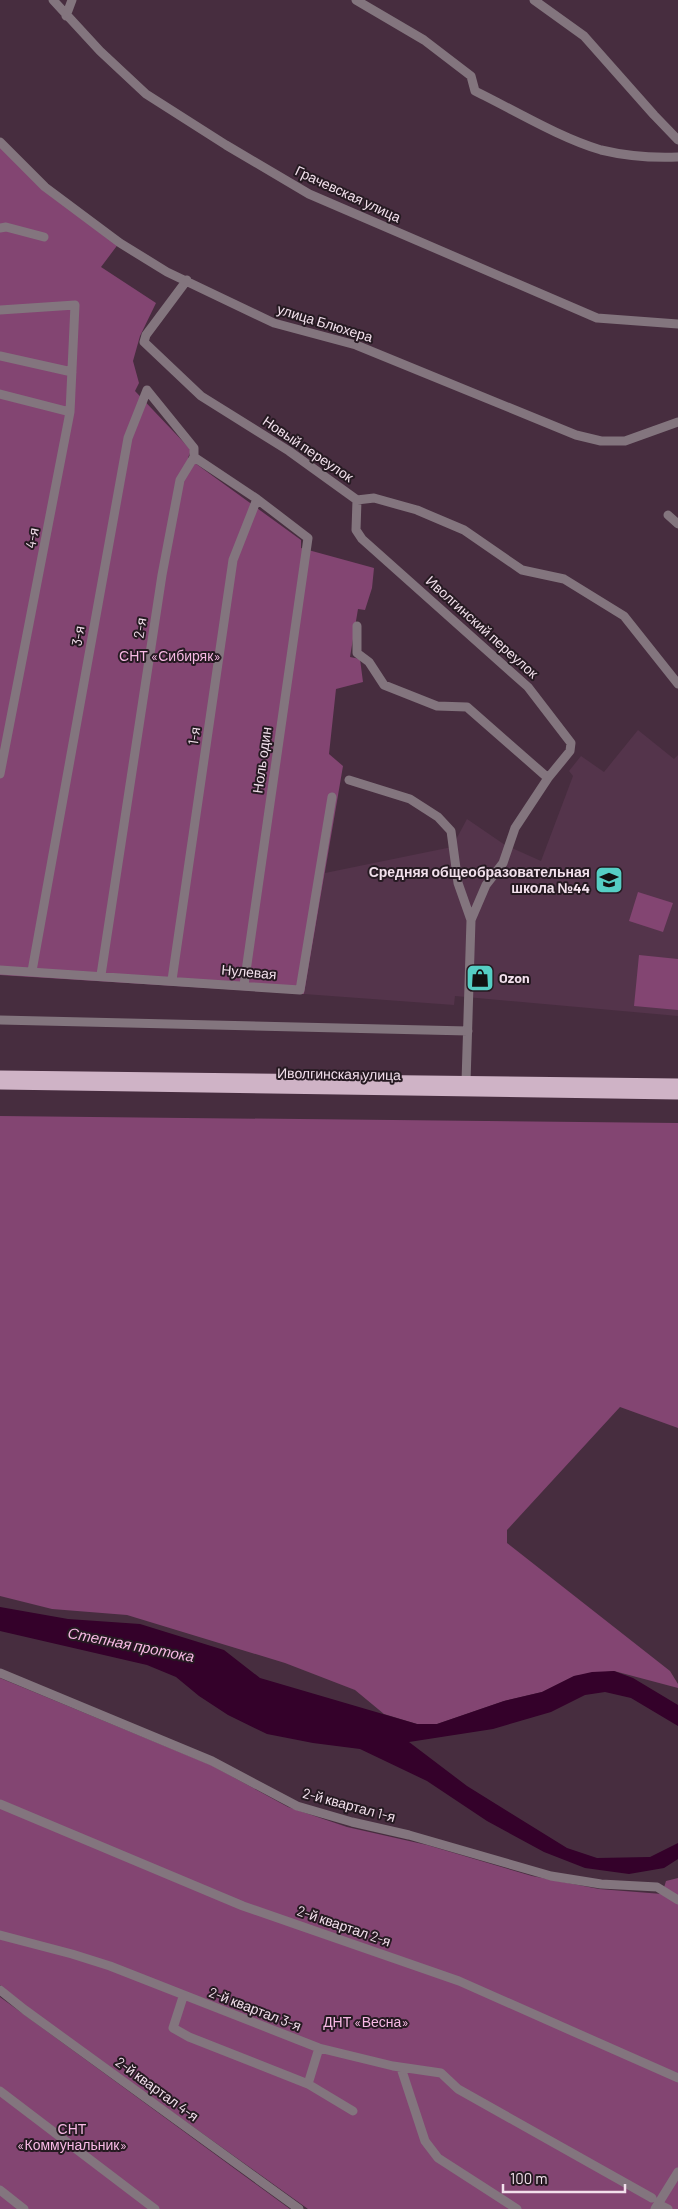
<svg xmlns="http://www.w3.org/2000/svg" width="678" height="2209" viewBox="0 0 678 2209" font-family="Barlow,sans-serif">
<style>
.built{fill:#54344b}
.green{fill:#834572}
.water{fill:#34012a}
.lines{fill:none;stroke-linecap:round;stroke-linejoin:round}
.minor{stroke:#83757e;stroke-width:9}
.major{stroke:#cfb3c6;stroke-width:11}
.labels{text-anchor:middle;stroke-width:4;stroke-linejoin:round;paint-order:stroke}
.street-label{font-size:14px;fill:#f2e0ec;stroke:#261a22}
.park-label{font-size:14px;fill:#f8bae5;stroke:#261a22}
.poi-label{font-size:14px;font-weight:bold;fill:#f2e0ec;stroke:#261a22;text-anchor:end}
.water-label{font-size:15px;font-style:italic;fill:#f6b9e3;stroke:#261a22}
</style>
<rect width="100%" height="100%" fill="#472d3f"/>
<!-- built -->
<path class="built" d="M 638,730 L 674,759 L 678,755 L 678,1016 L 455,996 L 454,1005 L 304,994 L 325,873 L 452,847 L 467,819 L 505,845 L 541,861 L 573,776 L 569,771 L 581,756 L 604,772 Z"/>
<!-- green -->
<path class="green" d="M 0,139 L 11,155 L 119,243 L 101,267 L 156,303 L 140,336 L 133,361 L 139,383 L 135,391 L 191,450 L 188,458 L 301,540 L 301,548 L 374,568 L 372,588 L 365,610 L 358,609 L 350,657 L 360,659 L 363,682 L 336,689 L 329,754 L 343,766 L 304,994 L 0,975 Z
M 638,892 L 673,903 L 663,932 L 629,921 Z
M 639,955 L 678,959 L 678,1010 L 634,1006 Z
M 0,1116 L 678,1123 L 678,1428 L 620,1407 L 507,1530 L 507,1543 L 670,1671 L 678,1684 L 678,1688 L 614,1671 L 574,1676 L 542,1692 L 504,1701 L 437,1724 L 417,1724 L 384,1714 L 355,1690 L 285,1663 L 127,1615 L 52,1609 L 0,1596 Z
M 0,1678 L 211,1765 L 288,1807 L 347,1827 L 427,1845 L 532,1876 L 599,1889 L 662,1894 L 666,1881 L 678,1878 L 678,2209 L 308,2209 L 27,2008 L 0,1985 Z
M 0,1997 L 290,2209 L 0,2209 Z"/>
<!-- water -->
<path class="water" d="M 0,1607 L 68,1619 L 140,1624 L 224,1650 L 260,1678 L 417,1724 L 437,1724 L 504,1701 L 542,1692 L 574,1676 L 592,1672 L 614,1671 L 633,1678 L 678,1705 L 678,1726 L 631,1698 L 605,1692 L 585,1695 L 551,1712 L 493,1729 L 409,1742 L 467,1786 L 567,1848 L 597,1858 L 650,1857 L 678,1843 L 678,1859 L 664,1868 L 629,1874 L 585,1868 L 544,1852 L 487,1821 L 427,1781 L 360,1749 L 313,1743 L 267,1734 L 228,1715 L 199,1696 L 176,1677 L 147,1665 L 0,1631 Z"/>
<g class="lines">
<!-- minor -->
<path class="minor" d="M 53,0 L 100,51 L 146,94 L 226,145 L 309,194 L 597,318 L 678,324
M 356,0 L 424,40 L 471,76 L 475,91 C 514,110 560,138 601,150 C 626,156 653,158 678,157
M 534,0 L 584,36 L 654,115 L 678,140
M 66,16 L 72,0
M 0,142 L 45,187 L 120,243 L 167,272 L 274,323 L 356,345 L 576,435 L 601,441 L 625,441 L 678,422
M 0,228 L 6,227 L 44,237
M 187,280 L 146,335 L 144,342 L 201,396 L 289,451 L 357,500 L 374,498 L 417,510 L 464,530 L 522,570 L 564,579 L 624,616 L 678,684
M 0,310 L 75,305 L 70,412 L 0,774
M 0,356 L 72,372
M 0,394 L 70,412
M 357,500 L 356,530 L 362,539 L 528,687 L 571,743 L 570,751 L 548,778 L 515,828 L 503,863 L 486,885 L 471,920 L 466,1082
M 668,515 L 678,524
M 357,626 L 357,653 L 369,662 L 384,685 L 437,706 L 467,707 L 548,778
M 349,780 L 410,799 L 438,817 L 451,831 L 458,883 L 471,920
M 0,970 L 300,990 L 332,797
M 32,971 L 128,438 L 147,390 L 194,448 L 194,457
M 101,975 L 162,575 L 180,480 L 194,457 L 257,499 L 308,538 L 244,985
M 172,980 L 233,560 L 257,499
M 0,1020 L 468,1031
M 0,1673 L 212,1761 L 297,1806 L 352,1822 L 409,1835 L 551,1876 L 601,1884 L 657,1887 L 678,1900
M 0,1804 L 243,1906 L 459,1981 L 678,2078
M 0,1935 L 72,1954 L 110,1966 L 319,2048 L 393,2066 L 441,2073 L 458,2089 L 652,2198
M 0,1990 L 25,2010 L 299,2209
M 183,1997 L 173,2028 L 189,2037 L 308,2084 L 353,2111
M 402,2071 L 425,2141 L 438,2158 L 517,2209
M 308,2084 L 319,2048
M 0,2091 L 155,2209
M 0,2190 L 24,2209
M 658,2204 L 668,2209
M 655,2209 L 678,2172"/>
<!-- major -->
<path class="major" d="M 0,1076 L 678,1084
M 0,1084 L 678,1094"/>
</g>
<!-- icons -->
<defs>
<symbol id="school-square" viewBox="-11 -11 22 22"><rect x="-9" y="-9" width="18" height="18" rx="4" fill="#55cec4" stroke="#261a22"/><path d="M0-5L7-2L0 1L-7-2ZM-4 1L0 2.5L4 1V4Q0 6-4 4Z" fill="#111"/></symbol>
<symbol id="shop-square" viewBox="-11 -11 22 22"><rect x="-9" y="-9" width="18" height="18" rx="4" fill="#55cec4" stroke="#261a22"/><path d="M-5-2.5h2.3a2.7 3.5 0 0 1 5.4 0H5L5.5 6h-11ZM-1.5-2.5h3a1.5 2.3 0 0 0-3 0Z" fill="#111"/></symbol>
</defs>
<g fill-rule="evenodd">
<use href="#school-square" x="593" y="864" width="32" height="32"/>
<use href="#shop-square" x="464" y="962" width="32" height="32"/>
</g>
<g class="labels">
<!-- street labels -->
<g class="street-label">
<text transform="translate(348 194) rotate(25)" y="5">Грачевская улица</text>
<text transform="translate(325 323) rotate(17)" y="5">улица Блюхера</text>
<text transform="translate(308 449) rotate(34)" y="5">Новый переулок</text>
<text transform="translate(32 538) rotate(-79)" y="5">4-я</text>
<text transform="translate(482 627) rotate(42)" y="5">Иволгинский переулок</text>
<text transform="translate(140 628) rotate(-81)" y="5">2-я</text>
<text transform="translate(78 636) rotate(-80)" y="5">3-я</text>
<text transform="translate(194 736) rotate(-82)" y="5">1-я</text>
<text transform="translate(262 760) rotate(-82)" y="5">Ноль один</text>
<text transform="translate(249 972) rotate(5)" y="5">Нулевая</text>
<text transform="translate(339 1074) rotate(1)" y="5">Иволгинская улица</text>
<text transform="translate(349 1805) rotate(15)" y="5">2-й квартал 1-я</text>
<text transform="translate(344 1926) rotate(19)" y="5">2-й квартал 2-я</text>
<text transform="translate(255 2009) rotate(21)" y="5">2-й квартал 3-я</text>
<text transform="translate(157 2089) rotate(36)" y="5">2-й квартал 4-я</text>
</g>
<!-- park labels -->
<g class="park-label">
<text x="170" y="661">СНТ «Сибиряк»</text>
<text x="366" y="2027">ДНТ «Весна»</text>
<text x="72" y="2134">СНТ<tspan x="72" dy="16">«Коммунальник»</tspan></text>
</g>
<!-- poi labels -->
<g class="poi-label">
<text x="590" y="877">Средняя общеобразовательная<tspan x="590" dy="16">школа №44</tspan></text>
<text x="499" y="983" text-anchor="start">Ozon</text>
</g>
<!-- water labels -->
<g class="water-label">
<text transform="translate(131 1645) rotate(11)" y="5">Степная протока</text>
</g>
</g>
<!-- scale -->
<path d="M503 2184v8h122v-8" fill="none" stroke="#f2e0ec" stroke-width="2.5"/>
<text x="510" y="2184" font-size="15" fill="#f2e0ec" stroke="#261a22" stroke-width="4" paint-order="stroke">100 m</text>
</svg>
